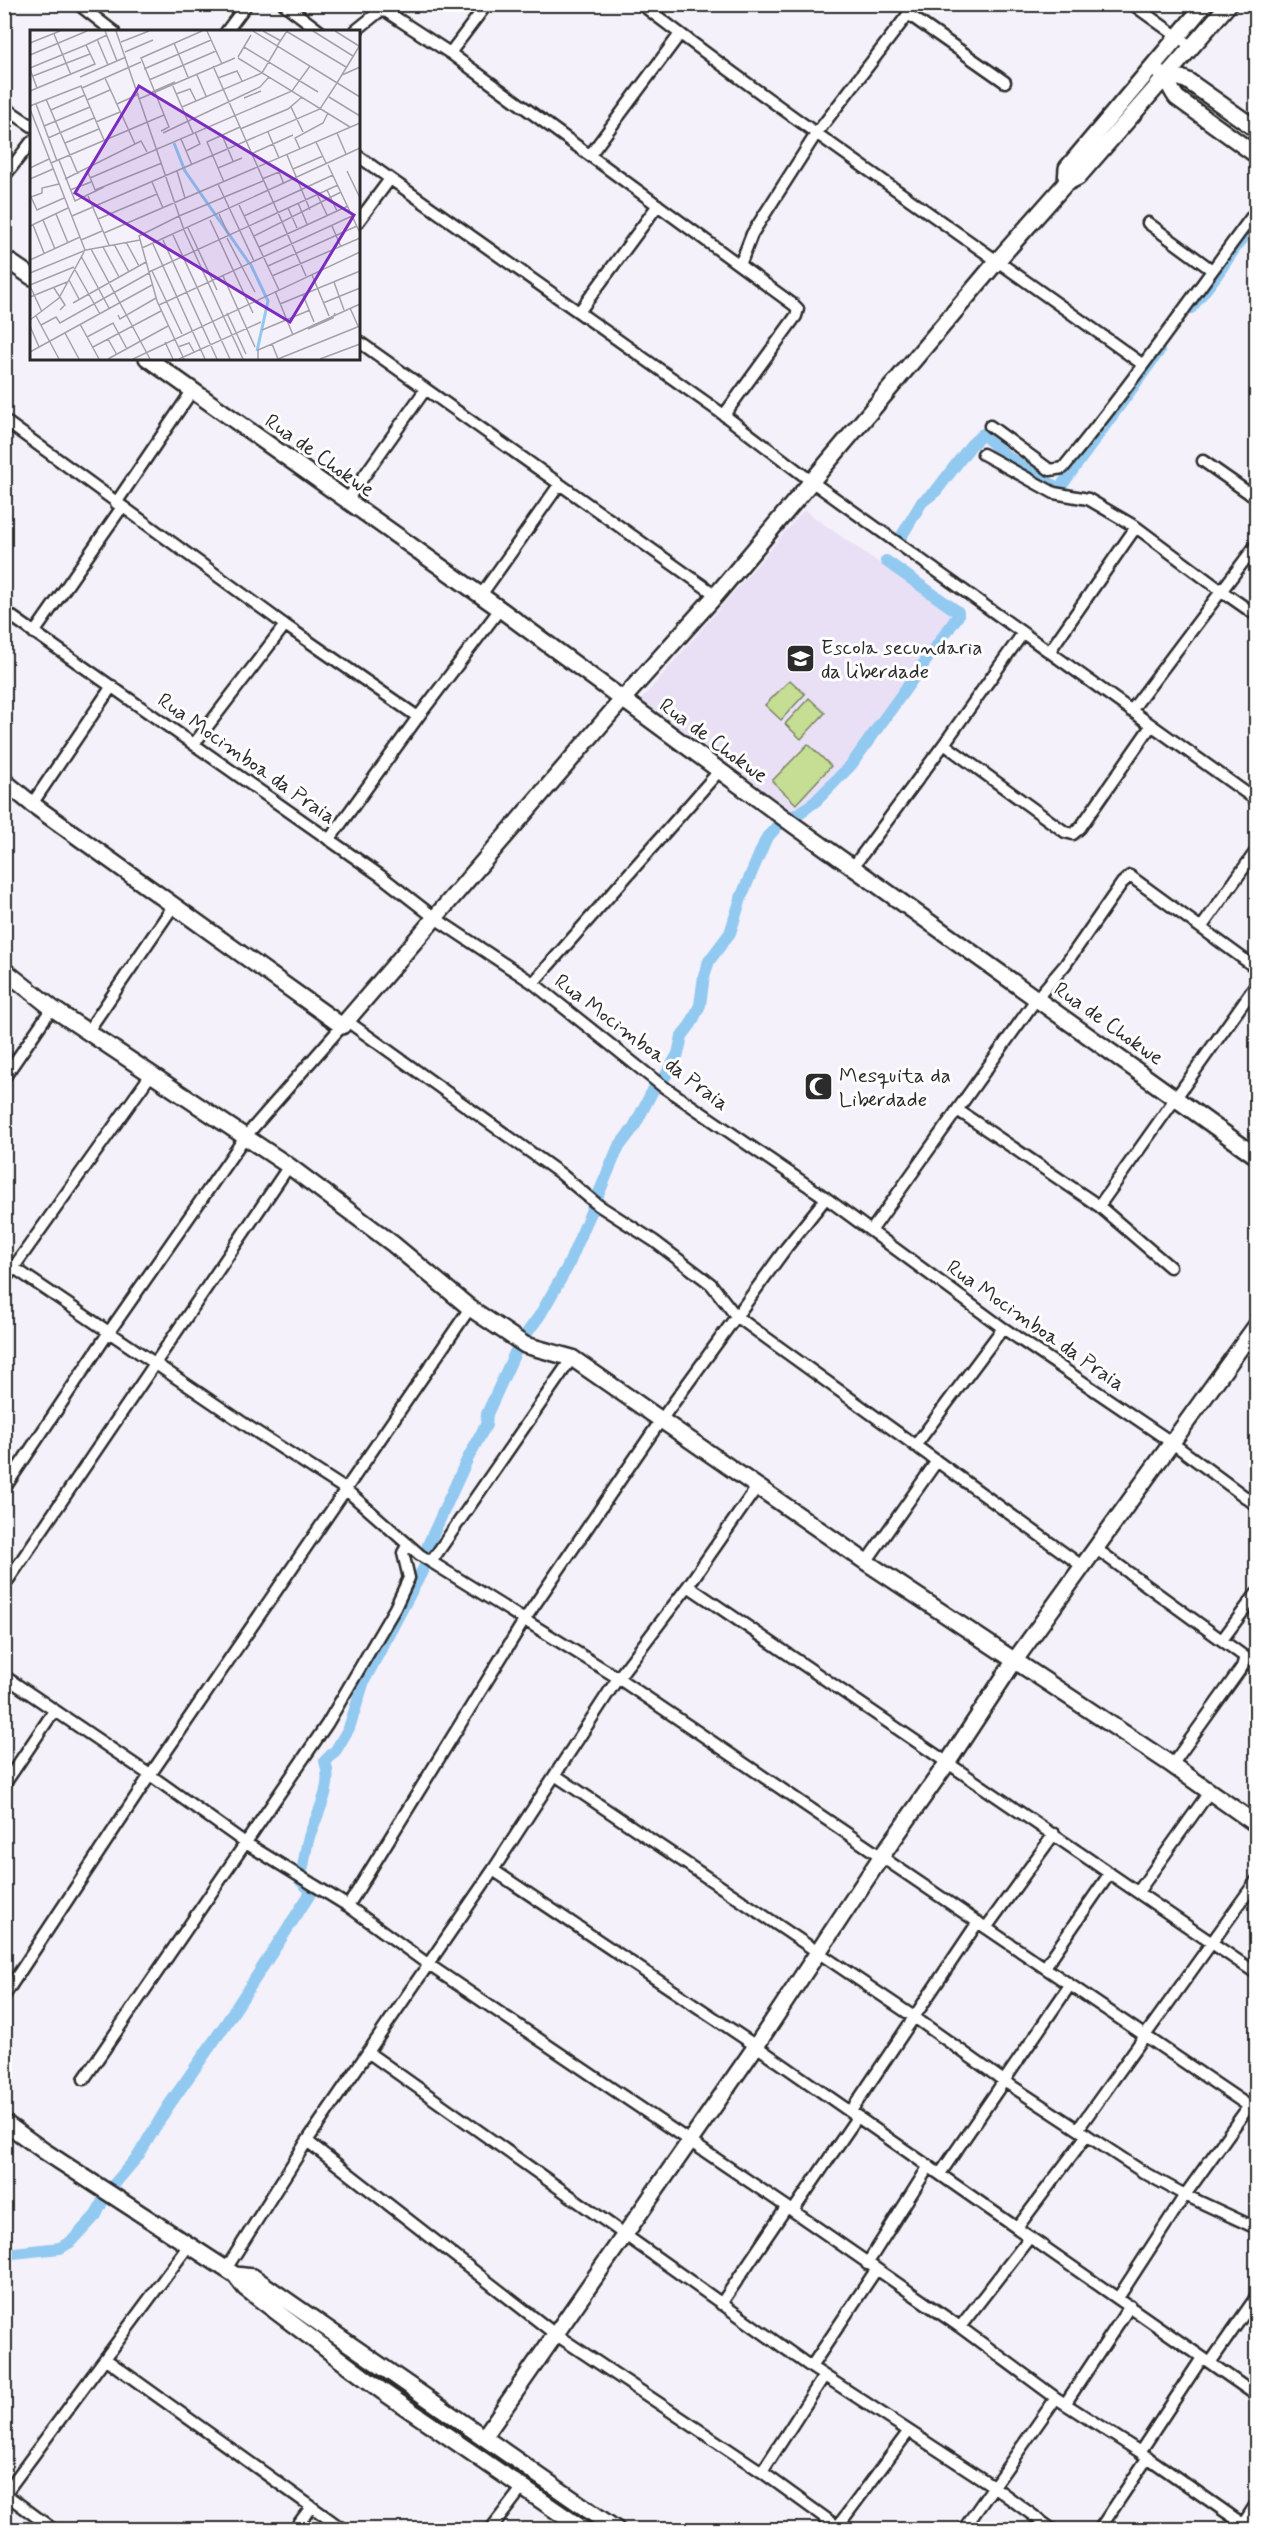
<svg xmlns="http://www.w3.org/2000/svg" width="1261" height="2534" viewBox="0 0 1261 2534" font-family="Mynerve,sans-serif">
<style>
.built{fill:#e9e0f6}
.park{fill:#c5de94;stroke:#788460;stroke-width:1.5}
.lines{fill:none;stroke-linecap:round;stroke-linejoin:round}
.canal{stroke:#92c9f0;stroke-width:12}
.street-casing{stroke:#2b2b2b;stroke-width:15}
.secondary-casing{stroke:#2b2b2b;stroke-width:20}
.street{stroke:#fff;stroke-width:10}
.secondary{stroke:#fff;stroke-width:15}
.labels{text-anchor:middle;stroke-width:6;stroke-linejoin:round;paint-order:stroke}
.street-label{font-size:21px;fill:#2b2b2b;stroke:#fff}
.poi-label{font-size:21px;fill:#2b2b2b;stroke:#fff;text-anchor:start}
.inset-river{fill:none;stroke:#92c9f0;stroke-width:3}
.inset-road{fill:none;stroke:#a4a2a8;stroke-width:1.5}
.view{fill:#7b2cbf;fill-opacity:0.15;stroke:#7b2cbf;stroke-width:3}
.inset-edge{fill:none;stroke:#2b2b2b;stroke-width:3}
</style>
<rect width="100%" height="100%" fill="#f5f1fb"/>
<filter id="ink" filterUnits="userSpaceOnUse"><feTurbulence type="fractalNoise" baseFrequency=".0167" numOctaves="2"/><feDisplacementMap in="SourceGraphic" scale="12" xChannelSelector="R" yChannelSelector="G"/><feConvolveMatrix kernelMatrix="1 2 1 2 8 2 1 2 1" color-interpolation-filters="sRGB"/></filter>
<g filter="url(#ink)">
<!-- built -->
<path class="built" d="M 804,510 L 956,617 L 861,749 L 818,795 L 791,812 L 639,702 Z"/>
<!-- park -->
<path class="park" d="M 790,680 L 805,694 L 781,720 L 765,705 Z
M 809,698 L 825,713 L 801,739 L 785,724 Z
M 808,744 L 831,766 L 796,804 L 772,781 Z"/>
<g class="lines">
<!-- canal -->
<path class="canal" d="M 1191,308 L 1216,276 L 1244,235
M 898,542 L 922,502 L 936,491 L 971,445 L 983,434 L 1006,456 L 1059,489 L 1159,351
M 301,1874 C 305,1862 305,1849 309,1837 C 317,1813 334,1787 325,1761 L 336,1750 L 349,1728 L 364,1681 L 428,1560 L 428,1545 L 467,1460 L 486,1425 L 487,1414 L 519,1344 L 540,1315 L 568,1266 L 618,1148 L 634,1127 L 653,1090 L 665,1077 L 678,1054 L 682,1036 L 691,1024 L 700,1005 L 704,976 L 709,961 L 730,933 L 742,895 L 766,839 L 779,824 L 801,812 L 816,801 L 851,765 L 958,616 L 958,612 L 886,561
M 4,2254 L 60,2248 L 72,2241 L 96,2215 L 106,2194 L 138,2156 L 167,2108 L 225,2025 L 310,1894 L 309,1889 L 300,1880"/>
<defs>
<path id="street" d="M 78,4 L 114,32
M 284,4 L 321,32
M 641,4 C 804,129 976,244 1142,364
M 1132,4 L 1192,47
M 908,14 L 1005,82
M 226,32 L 247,4
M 354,32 L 380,11 L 387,12 L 450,53 L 794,305 L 798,309 L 796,316 L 724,415
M 450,53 L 487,4
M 4,107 L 32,126
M 590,155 L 680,34
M 358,156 L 724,415 L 811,481 L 1256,800
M 4,177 L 32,141
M 358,222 L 390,179
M 1148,223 L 1212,270
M 740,265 L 752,234 L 816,134 L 916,4
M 579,312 L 658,205
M 358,341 L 716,595
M 4,420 L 285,625 L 418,717
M 990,426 L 1050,470 L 1063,468 C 1131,385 1192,297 1256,211
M 983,454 L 1054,493 L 1088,499 L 1136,527 L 1223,592 L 1256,615
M 1203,461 L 1256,498
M 347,500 L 425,390
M 116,503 L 192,391
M 481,595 L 559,485
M 4,611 L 381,876 L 435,918 L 533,983 L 661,1085 L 826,1198 L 1003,1328 L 1171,1442 L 1256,1505
M 34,633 L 122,507
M 1049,652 L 1136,527
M 1131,711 L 1256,545
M 194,744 L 285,625
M 944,744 L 1065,832 L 1073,834 L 1080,828 L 1151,726
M 32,804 L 112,686
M 329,840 L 418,717 L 500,609
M 853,867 L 944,744 L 1023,633
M 1201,928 L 1256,851
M 533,983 L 720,770
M 347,1021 L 561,1174 L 598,1205 L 654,1241 L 711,1284 L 736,1316 L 1082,1566
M 88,1031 L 174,905
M 4,1078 L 52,1008
M 959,1111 L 1099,1206 L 1170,1267
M 1099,1206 L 1256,985
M 871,1231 L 1037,998 L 1065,965 L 1122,883 L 1130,876 L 1256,968
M 4,1261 L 249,1427 L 345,1489 L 420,1555 L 618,1678 L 1256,2111
M 4,1281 L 152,1073
M 915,1446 L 1003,1328
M 4,1489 L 109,1332 L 245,1137 L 342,1026
M 1095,1548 L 1245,1657 L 1242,1667 L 1172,1765
M 431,1562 L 572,1358
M 866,1562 L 937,1461
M 4,1586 L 289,1166
M 688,1586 L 1256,1973
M 1222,1640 L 1256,1594
M 4,1676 L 150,1775 L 244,1842 L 348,1906 L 429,1965 L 793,2211 L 960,2327 L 1056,2398 L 1140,2452 L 1243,2524
M 555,1775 L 914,2017 L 1004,2081 L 1143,2172 L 1185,2195 L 1256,2228
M 4,1785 L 54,1711
M 493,1870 L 756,2046 L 1256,2395
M 1138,1892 L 1210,1791
M 348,1906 L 525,1619 L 661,1420 L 786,1248 L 826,1198
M 986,1928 L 1054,1834
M 1045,1967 L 1110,1873
M 4,1996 L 150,1775 L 470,1308
M 369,2053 L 811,2367 L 993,2486 L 1053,2530
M 84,2079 L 327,1724 L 395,1608 L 409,1578 L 403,1553 L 408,1544
M 851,2111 L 978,1922
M 1078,2129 L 1256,1881
M 307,2141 L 555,2334 L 762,2472 L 842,2530
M 940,2174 L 1070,1985
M 793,2211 L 858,2116
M 1017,2228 L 1087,2135
M 867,2264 L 929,2166
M 226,2269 L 307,2141 L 493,1870 L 618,1678 L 688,1586 L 757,1487
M 1118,2298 L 1185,2195 L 1249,2106
M 721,2304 L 786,2208
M 960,2327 L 1030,2237
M 107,2360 L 344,2530
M 1210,2363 L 1256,2297
M 811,2367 L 876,2270
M 1065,2404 L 1130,2306
M 1140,2452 L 1202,2358
M 762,2472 L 824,2376
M 4,2493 L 54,2530
M 4,2495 L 189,2245
M 838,2526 L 909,2431
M 1240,2529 L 1256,2504
M 294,2530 L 311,2507
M 490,2530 L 523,2487
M 963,2530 L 1056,2398
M 1099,2530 L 1148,2457"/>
<path id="secondary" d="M 1160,73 C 1169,80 1170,90 1177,98 L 1256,155
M 1166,78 L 1181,78 L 1188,81 L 1256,129
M 1066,183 L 1067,168 L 1205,4
M 4,258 L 32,277
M 147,358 L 500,609 L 795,826 L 1256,1156
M 4,781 L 32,804 L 342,1026 L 622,700 L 716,595 L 998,260 L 1066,183 L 1078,177 L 1229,4
M 4,970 L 52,1008 L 289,1166 L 393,1244 L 470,1308 L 525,1345 L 572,1358 L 866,1562 L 1172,1765 L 1256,1824
M 4,2122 L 44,2151 L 235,2275 L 245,2288 L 382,2391 L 584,2530
M 235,2275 L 253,2277 L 617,2530
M 484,2437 L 756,2046 L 881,1857 L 948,1762 L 1015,1660 L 1256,1326"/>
</defs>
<!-- street casing -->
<use href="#street" class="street-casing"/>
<!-- secondary casing -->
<use href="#secondary" class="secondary-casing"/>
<!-- street -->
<use href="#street" class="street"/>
<!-- secondary -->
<use href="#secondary" class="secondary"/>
</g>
</g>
<!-- icons -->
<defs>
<symbol id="school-square" viewBox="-11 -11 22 22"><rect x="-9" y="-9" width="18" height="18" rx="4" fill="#2b2b2b" stroke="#fff"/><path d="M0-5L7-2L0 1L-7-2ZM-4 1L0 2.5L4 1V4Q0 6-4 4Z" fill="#fff"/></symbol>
<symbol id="mosque-square" viewBox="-11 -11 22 22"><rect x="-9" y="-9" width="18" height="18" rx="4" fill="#2b2b2b" stroke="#fff"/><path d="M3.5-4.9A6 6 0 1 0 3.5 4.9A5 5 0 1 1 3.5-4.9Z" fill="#fff"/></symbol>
</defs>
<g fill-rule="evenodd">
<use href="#school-square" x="784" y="642" width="33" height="33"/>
<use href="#mosque-square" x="802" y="1070" width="33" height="33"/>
</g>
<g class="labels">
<!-- street labels -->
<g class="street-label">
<text transform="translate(320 455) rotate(35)" y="7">Rua de Chokwe</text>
<text transform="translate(714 740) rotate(36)" y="7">Rua de Chokwe</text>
<text transform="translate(247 758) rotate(35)" y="7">Rua Mocimboa da Praia</text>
<text transform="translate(1109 1023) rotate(35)" y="7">Rua de Chokwe</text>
<text transform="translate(642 1042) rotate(37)" y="7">Rua Mocimboa da Praia</text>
<text transform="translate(1036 1325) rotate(35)" y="7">Rua Mocimboa da Praia</text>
</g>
<!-- poi labels -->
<g class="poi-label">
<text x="821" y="654">Escola secundaria<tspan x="821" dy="24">da liberdade</tspan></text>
<text x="839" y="1082">Mesquita da<tspan x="839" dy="24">Liberdade</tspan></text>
</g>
</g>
<!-- overview -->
<g transform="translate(30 30)">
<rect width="330" height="330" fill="#f5f1fb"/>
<path class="inset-river" d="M 144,113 L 155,141 L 219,233M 220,233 L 238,271 L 227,321"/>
<path class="inset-road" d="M 75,1 L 87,31M 86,1 L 154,200 L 213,329M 177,1 L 192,34M 223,1 L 330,67M 233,1 L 251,11M 256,1 L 316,37M 283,1 L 323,26M 305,1 L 329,16M 24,4 L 41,45M 67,9 L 78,35M 91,12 L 119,1M 0,13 L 30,1M 144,13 L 158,47M 56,15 L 77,5M 247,16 L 257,1M 214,17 L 288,62M 95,22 L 123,10M 0,25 L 57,1M 208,27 L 221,5M 208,28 L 320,97M 183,36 L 276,246M 0,38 L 56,15 L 65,34 L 0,61M 0,39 L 7,58M 114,39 L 181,10M 167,45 L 176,66M 312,45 L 330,37M 3,46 L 60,24M 50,47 L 96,27M 75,48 L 105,114M 188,48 L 207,41 L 212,51M 119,50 L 186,21M 307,53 L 330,15M 142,54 L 163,103M 52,58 L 111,32M 122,62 L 145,52M 146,64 L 160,59 L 166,71M 299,67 L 330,86M 214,68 L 231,61M 16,69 L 48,144M 109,69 L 205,28M 57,70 L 80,60M 6,74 L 27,131M 87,74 L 109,64M 0,76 L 51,56 L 74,110M 152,77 L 232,43 L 248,16M 261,77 L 273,102M 0,79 L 55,220M 21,80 L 55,65M 66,92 L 90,82M 14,96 L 60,77M 210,99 L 258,79 L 272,67M 131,101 L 139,97 L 111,28 L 172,1M 238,102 L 249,128M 133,103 L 230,57 L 239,47M 307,103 L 316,124M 192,105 L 203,131M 18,108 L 64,88M 151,109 L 162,135M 286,112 L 296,133M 35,113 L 69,99M 270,119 L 265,108 L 293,93 L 298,83M 156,121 L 170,114 L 165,102M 221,124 L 263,105M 257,125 L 280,180M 29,130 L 45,171 L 74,157M 21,133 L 134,85M 298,135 L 330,203M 0,138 L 19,129M 188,138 L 212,128M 263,139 L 293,126M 57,140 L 66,162M 147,141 L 155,168M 317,141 L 330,168M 60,148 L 262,61 L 280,36M 0,149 L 23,139M 35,149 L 111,111 L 117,122M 232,149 L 249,142 L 254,154M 122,152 L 133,178M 194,152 L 177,112 L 210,97M 29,154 L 12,158 L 12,163 L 1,167 L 7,180 L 34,168M 188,154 L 224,231M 40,160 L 61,152M 65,160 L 132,133M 297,160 L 307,181M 287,164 L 297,185M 58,166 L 79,215M 268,173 L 277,194M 209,175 L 249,260M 258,178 L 267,198M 26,184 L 38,213M 189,184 L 199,206M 42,186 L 290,79 L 307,53M 149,186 L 109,206 L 127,271 L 154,329M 149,186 L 233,151M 214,186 L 303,145M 68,189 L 127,164M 13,190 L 25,219M 180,190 L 223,283M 3,195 L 14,223M 0,196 L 38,178M 302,196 L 311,217M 158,198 L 187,260M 74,203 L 330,93M 143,205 L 200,329M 224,206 L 311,162M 197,208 L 225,262M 51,210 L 72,201M 133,210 L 187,329M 96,212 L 109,236M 84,214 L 99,242M 123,214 L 175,329M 73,217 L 89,247M 229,217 L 318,176M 112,218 L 330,118M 61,219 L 120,329M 51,226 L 79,278M 0,230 L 50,207M 238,236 L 327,196M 44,238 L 70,284M 122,241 L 152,304M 119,242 L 308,155M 0,243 L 56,220 L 110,210M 282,245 L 299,286M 193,246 L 225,317M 242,246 L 330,208M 39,250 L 49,269M 304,252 L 314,280M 0,255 L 44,237M 0,256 L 12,282M 24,258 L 35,275 L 30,280M 245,261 L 263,305M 273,265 L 284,292M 0,267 L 37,252M 43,273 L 116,232M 293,273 L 330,258M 250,274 L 330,241M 330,274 L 242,314 L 248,329 L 330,296M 129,275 L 322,186M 320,278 L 328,296M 197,283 L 216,324M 88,285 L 90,289 L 126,268M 6,286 L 29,329M 0,290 L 29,268 L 54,222M 50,294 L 69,329M 11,295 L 26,287 L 30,293 L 119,243M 0,296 L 9,317M 278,299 L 303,288 L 305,283M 232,300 L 280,280M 35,303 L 49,329M 57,307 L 83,293 L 97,319M 78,309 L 87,325M 135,312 L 143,329M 63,317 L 131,281M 148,317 L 159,313 L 164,322M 0,322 L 122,255M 78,329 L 138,296M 103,329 L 330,222M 149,329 L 231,292M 228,329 L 228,320 L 242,314M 290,329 L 330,314"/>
<path class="view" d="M 109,56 L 324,185 L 260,292 L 45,163 Z"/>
<rect width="330" height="330" class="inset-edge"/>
</g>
<!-- margin -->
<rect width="1261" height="2534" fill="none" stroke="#fff" stroke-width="24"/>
<rect x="12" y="12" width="1237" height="2510" fill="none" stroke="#2b2b2b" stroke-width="2" filter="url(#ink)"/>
</svg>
